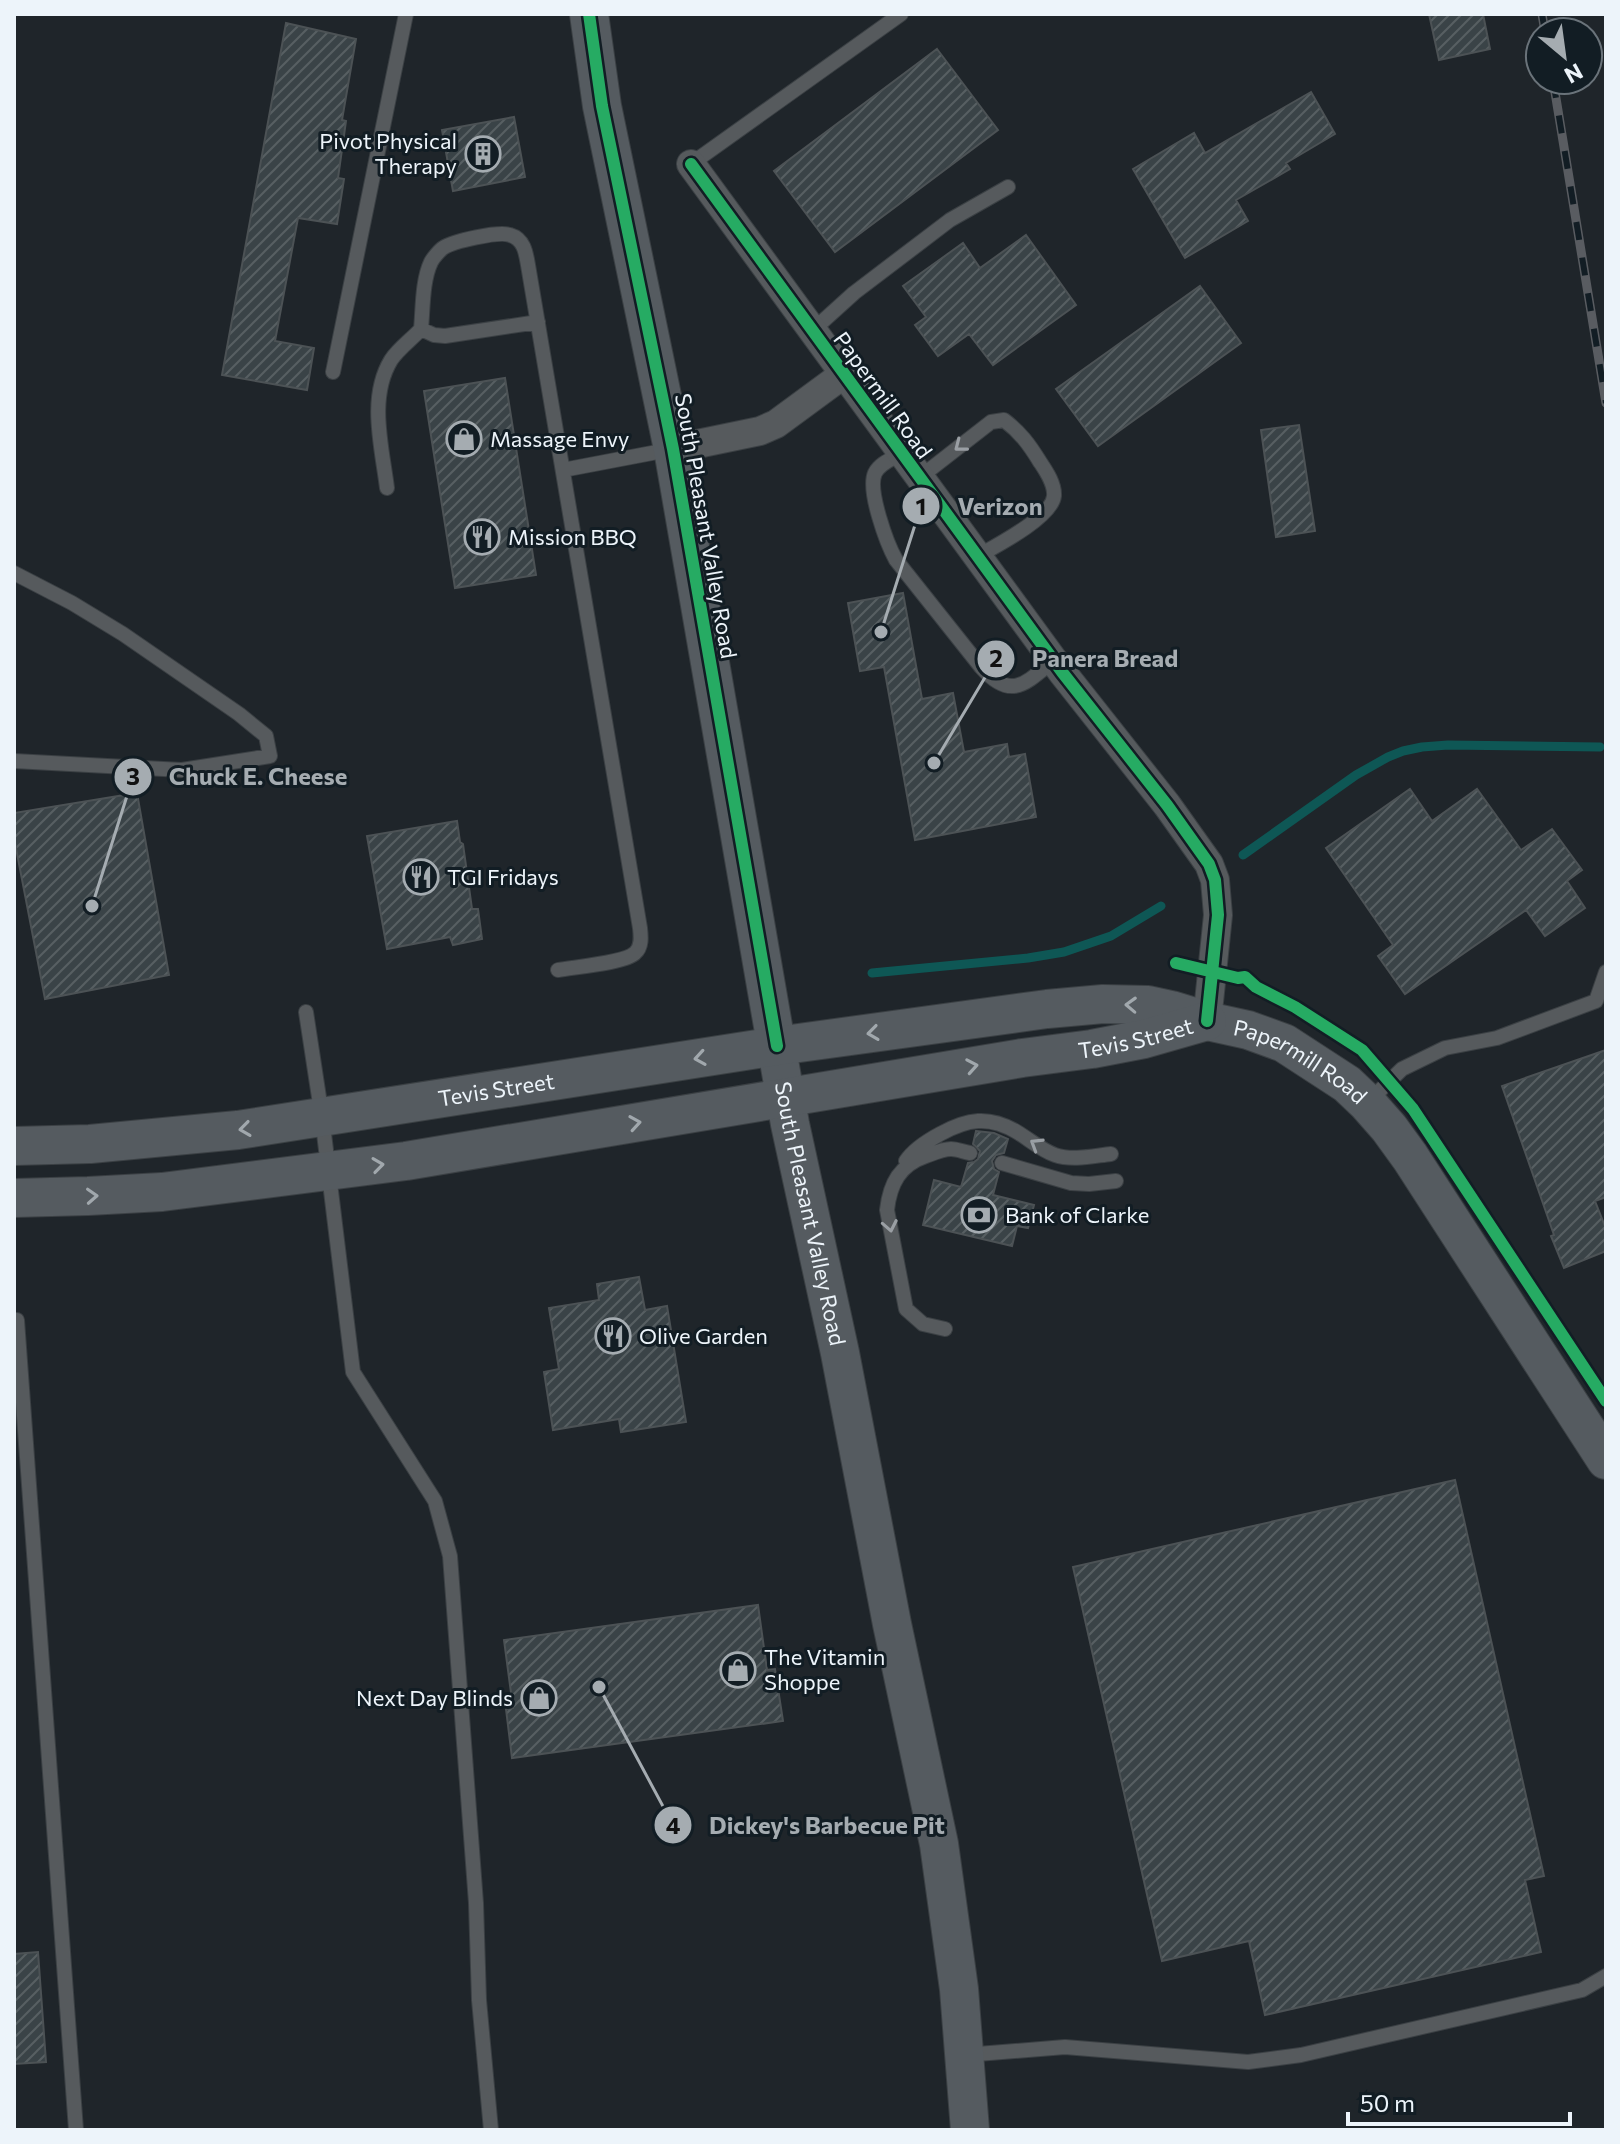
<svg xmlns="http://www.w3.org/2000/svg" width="1620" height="2144" viewBox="0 0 1620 2144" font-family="Commissioner,sans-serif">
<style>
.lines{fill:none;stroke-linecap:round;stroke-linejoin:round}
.stream{stroke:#0e5755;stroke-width:9}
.building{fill:url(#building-hatch);stroke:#4c5255;stroke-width:2}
.lane-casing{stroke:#3b4044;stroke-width:16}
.street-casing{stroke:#3b4044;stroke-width:30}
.secondary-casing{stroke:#3b4044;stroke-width:40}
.lane{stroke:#565a5d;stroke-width:14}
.street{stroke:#565a5d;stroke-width:28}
.secondary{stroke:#555b60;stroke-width:38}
.rail-casing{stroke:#595c61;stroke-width:9}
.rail{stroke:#121d24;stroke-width:6;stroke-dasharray:18;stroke-linecap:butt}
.cycleway-casing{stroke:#121d24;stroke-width:17}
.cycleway{stroke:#26ab63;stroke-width:12}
.oneway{stroke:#9a9fa4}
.oneway2{stroke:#a1a8ad}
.labels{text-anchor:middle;stroke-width:6;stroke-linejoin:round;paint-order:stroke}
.poi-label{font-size:22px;fill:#edf4fa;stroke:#121d24;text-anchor:start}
.street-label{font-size:22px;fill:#edf4fa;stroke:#121d24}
.leader{fill:none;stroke:#a5acb1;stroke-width:3}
.callout-dot{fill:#a5acb1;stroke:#121d24;stroke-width:3}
.mark-label{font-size:24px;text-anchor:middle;font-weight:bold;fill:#111}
.callout-label{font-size:24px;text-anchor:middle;font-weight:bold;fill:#a5acb1;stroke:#121d24;stroke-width:6;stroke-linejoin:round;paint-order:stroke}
</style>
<defs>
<pattern id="building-hatch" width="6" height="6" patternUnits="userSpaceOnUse" patternTransform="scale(2)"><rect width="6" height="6" fill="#3a4347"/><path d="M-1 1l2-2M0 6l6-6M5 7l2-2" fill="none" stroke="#575f62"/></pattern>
</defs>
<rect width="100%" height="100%" fill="#1f252a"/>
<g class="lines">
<!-- stream -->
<path class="stream" d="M 1243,855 L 1356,775 L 1388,757 L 1403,751 L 1422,747 L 1448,745 L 1600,747
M 872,973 L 1028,958 L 1064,952 L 1111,936 L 1161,906"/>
</g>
<!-- building -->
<path class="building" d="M 1429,14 L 1483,14 L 1490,49 L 1439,60 Z
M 286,23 L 356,39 L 342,120 L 346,121 L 338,178 L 344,179 L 337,224 L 298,218 L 275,341 L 314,348 L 307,390 L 222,375 Z
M 937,49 L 998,130 L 835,252 L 774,171 Z
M 1311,92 L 1335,134 L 1286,163 L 1290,169 L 1236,200 L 1248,221 L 1185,258 L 1133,169 L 1194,133 L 1205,153 Z
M 514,117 L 525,177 L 453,191 L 442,130 Z
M 1026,235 L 1076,305 L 993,365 L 969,334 L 938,356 L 915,325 L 926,317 L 903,286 L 963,243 L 980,268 Z
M 1200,286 L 1241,343 L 1098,446 L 1056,389 Z
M 505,378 L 536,575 L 455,588 L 424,391 Z
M 1299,425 L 1315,531 L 1276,537 L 1261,430 Z
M 903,593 L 922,699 L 953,693 L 964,752 L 1007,744 L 1009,757 L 1025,754 L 1036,817 L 915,840 L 884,667 L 860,671 L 848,603 Z
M 1410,789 L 1432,821 L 1477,789 L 1521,850 L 1552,829 L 1582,870 L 1567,881 L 1585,908 L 1545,936 L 1526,910 L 1405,994 L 1378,956 L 1393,945 L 1326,848 Z
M 137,793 L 169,975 L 45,999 L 14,838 L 14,813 Z
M 457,821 L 460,842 L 463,844 L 472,909 L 478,909 L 482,939 L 453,945 L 450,937 L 387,949 L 367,836 Z
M 1606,1050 L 1606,1197 L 1595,1201 L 1606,1229 L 1606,1251 L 1564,1268 L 1551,1236 L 1554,1235 L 1502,1086 Z
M 976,1131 L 994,1133 L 1008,1139 L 1004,1153 L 996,1155 L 992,1161 L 994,1169 L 999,1172 L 993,1195 L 1034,1205 L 1028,1228 L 1017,1226 L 1012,1246 L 923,1225 L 934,1180 L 961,1187 L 968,1163 L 974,1162 L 978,1159 L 980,1151 L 973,1144 Z
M 639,1277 L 645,1310 L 667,1306 L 686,1422 L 621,1432 L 619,1419 L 553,1430 L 544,1372 L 559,1369 L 549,1308 L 599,1300 L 597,1284 Z
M 1455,1480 L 1544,1876 L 1525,1880 L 1541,1952 L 1265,2015 L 1249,1941 L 1162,1961 L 1073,1567 Z
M 758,1605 L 767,1670 L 775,1669 L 783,1721 L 512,1758 L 506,1709 L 513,1708 L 504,1640 Z
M 38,1952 L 46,2062 L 14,2064 L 14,1954 Z"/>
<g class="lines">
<defs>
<path id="lane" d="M 691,164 L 901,14
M 421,329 L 434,335 L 445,336 L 538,322
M 812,331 L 854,293 L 950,220 L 1008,187
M 333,372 L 406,14
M 901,454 C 892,459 880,463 875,473 C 867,490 887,544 896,560 L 981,667 C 1011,701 1025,684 1054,660
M 563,470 L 673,449
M 919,478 L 991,422 L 1004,420 C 1020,432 1029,444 1040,462 C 1046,471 1055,484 1054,496 C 1052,517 996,546 978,556
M 387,488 C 382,447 368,398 391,360 C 398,349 412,339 421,329 C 423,309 422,281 431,262 C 433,258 440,250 443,248 C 453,241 499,231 510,235 C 524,239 526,253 528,265 L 640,928 C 641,937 642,947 635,953 C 625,963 574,967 558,970
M 14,573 L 72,603 L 123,634 L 239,714 L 266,736 L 270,756 L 182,770 L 14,761
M 306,1012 L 322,1117 L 353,1372 L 435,1501 L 450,1556 L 476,1903 L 479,2000 L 491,2130
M 1367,1103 L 1402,1069 L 1445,1048 L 1497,1038 L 1596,1001 L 1606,972
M 906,1161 C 914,1149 927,1141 940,1134 C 967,1119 989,1115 1017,1132 C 1029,1139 1041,1150 1055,1155 C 1072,1161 1093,1156 1111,1154
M 1002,1163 L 1071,1183 L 1089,1184 L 1116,1181
M 17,1320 L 76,2130
M 945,1329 L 923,1324 L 906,1309 L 887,1210 C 890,1183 900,1165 926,1156 C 934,1153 943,1149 951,1149 C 957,1149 964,1152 970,1153
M 965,2055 L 1065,2047 L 1248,2062 L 1301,2055 L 1582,1990 L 1606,1976"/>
<path id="street" d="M 691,164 L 1062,672 L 1167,805 L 1209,864 L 1215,880 L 1218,915 L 1207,1021
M 673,449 L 760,431 L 776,424 L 844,374"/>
<g id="secondary">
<path id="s1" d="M 589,14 L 602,106 L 673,449 L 790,1124 L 840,1353 L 892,1624 L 939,1844 L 959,1989 L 970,2130"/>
<path id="s2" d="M 14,1146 L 90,1144 L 238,1130 L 777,1046 L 1047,1009 L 1103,1004 L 1148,1005 L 1171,1010 L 1207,1021 L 1248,1030 L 1284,1043 L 1347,1084 L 1367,1103 L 1389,1128 L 1410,1157 L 1606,1460"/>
<path id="s3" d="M 14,1198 L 88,1196 L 162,1192 L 406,1161 L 1022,1058 L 1092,1049 L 1144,1039 L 1207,1021"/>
</g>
</defs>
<!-- lane casing -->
<use href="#lane" class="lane-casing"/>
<!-- street casing -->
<use href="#street" class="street-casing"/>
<!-- secondary casing -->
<use href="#secondary" class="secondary-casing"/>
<!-- lane -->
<use href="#lane" class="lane"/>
<!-- street -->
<use href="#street" class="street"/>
<!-- secondary -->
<use href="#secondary" class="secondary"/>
<defs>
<path id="rail" d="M 1542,14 L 1545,32
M 1553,80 L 1606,403"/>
</defs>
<!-- rail casing -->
<use href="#rail" class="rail-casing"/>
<!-- rail -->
<use href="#rail" class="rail"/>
<defs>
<path id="cycleway" d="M 589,14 L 602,106 L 673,449 L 777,1046
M 691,164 L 1062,672 L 1167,805 L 1209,864 L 1215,880 L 1218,915 L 1207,1021
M 1176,963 L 1238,978 L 1245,977 L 1256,987 L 1295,1007 L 1362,1050 L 1413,1109 L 1606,1401"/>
</defs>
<!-- cycleway casing -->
<use href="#cycleway" class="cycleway-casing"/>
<!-- cycleway -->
<use href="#cycleway" class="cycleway"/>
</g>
<!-- one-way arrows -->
<defs><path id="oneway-chevron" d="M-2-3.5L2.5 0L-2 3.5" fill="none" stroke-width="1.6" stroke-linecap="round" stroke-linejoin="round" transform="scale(2)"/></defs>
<g class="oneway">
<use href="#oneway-chevron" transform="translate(960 446) rotate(142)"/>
<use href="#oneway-chevron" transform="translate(1036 1144) rotate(-148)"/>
<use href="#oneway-chevron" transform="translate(890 1226) rotate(79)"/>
</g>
<g class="oneway2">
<use href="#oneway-chevron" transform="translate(1131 1005) rotate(-178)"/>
<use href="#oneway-chevron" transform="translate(873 1033) rotate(172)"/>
<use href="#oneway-chevron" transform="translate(700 1058) rotate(171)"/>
<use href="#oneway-chevron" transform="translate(972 1066) rotate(-10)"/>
<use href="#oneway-chevron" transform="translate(635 1123) rotate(-9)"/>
<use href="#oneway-chevron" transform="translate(245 1129) rotate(172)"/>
<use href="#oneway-chevron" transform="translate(378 1165) rotate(-8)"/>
<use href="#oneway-chevron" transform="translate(92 1196) rotate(-3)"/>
</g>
<!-- icons -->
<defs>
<symbol id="building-ring" viewBox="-11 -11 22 22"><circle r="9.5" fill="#121d24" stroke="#a5acb1" stroke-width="1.5"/><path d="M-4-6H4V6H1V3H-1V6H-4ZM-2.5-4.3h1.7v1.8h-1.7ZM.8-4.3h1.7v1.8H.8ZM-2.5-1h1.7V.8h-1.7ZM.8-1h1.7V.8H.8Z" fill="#a5acb1"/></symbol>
<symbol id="shop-ring" viewBox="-11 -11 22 22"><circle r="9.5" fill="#121d24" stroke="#a5acb1" stroke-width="1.5"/><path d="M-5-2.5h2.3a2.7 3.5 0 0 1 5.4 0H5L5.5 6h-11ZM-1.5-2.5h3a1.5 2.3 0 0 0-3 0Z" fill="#a5acb1"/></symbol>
<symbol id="restaurant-ring" viewBox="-11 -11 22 22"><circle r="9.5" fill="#121d24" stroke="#a5acb1" stroke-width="1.5"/><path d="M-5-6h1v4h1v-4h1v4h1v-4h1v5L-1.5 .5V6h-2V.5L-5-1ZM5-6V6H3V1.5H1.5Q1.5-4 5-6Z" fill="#a5acb1"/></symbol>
<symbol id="bank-ring" viewBox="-11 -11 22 22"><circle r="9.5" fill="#121d24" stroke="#a5acb1" stroke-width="1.5"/><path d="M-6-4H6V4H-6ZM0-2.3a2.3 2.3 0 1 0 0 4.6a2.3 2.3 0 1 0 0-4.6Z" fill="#a5acb1"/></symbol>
</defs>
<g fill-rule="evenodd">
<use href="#building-ring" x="463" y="134" width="40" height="40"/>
<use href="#shop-ring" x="444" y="419" width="40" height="40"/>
<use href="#restaurant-ring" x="462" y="517" width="40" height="40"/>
<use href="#restaurant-ring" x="401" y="857" width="40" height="40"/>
<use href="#bank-ring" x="959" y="1195" width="40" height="40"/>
<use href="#restaurant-ring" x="593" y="1316" width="40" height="40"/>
<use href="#shop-ring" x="718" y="1650" width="40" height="40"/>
<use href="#shop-ring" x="519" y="1678" width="40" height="40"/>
</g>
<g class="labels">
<!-- poi labels -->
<g class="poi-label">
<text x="457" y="149" text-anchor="end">Pivot Physical<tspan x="457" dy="25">Therapy</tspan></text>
<text x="490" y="447">Massage Envy</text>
<text x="508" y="545">Mission BBQ</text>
<text x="447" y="885">TGI Fridays</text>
<text x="1005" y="1223">Bank of Clarke</text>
<text x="639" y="1344">Olive Garden</text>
<text x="764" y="1665">The Vitamin<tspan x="764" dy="25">Shoppe</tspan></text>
<text x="513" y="1706" text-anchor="end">Next Day Blinds</text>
</g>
<!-- street labels -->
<g class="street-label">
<text transform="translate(883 395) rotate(54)" y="8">Papermill Road</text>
<text transform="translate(706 526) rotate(80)" y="8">South Pleasant Valley Road</text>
<text dy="8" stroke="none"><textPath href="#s3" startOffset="1134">Tevis Street</textPath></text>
<text dy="8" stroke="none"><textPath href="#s2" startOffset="1308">Papermill Road</textPath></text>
<text dy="8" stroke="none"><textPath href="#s2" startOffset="486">Tevis Street</textPath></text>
<text dy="8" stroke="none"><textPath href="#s1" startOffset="1220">South Pleasant Valley Road</textPath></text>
</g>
</g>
<!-- callouts -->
<path class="leader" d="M881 632L921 506M934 763L996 659M92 906L133 777M599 1687L673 1825"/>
<g class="callout-dot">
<circle cx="881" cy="632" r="8"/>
<circle cx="934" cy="763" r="8"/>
<circle cx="92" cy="906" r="8"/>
<circle cx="599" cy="1687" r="8"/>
<circle cx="921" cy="506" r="20"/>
<circle cx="996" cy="659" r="20"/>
<circle cx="133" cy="777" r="20"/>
<circle cx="673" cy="1825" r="20"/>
</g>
<g class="mark-label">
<text x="921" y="515">1</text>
<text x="996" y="667">2</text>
<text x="133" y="785">3</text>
<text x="673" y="1834">4</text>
</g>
<g class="callout-label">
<text x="1000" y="515">Verizon</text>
<text x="1105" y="667">Panera Bread</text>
<text x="258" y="785">Chuck E. Cheese</text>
<text x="827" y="1834">Dickey's Barbecue Pit</text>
</g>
<!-- border -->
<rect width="1620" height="2144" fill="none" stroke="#edf4fa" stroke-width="32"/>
<!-- north arrow -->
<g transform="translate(1564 56) rotate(151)"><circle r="38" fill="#121d24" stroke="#6a737a" stroke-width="2"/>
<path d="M0-6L14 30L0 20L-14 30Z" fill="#a5acb1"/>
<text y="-12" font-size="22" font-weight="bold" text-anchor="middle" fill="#edf4fa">N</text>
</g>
<!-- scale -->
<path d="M1348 2112v12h222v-12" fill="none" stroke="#edf4fa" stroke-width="4"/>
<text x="1360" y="2112" font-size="24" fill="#edf4fa" stroke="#121d24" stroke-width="6" paint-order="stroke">50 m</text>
</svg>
